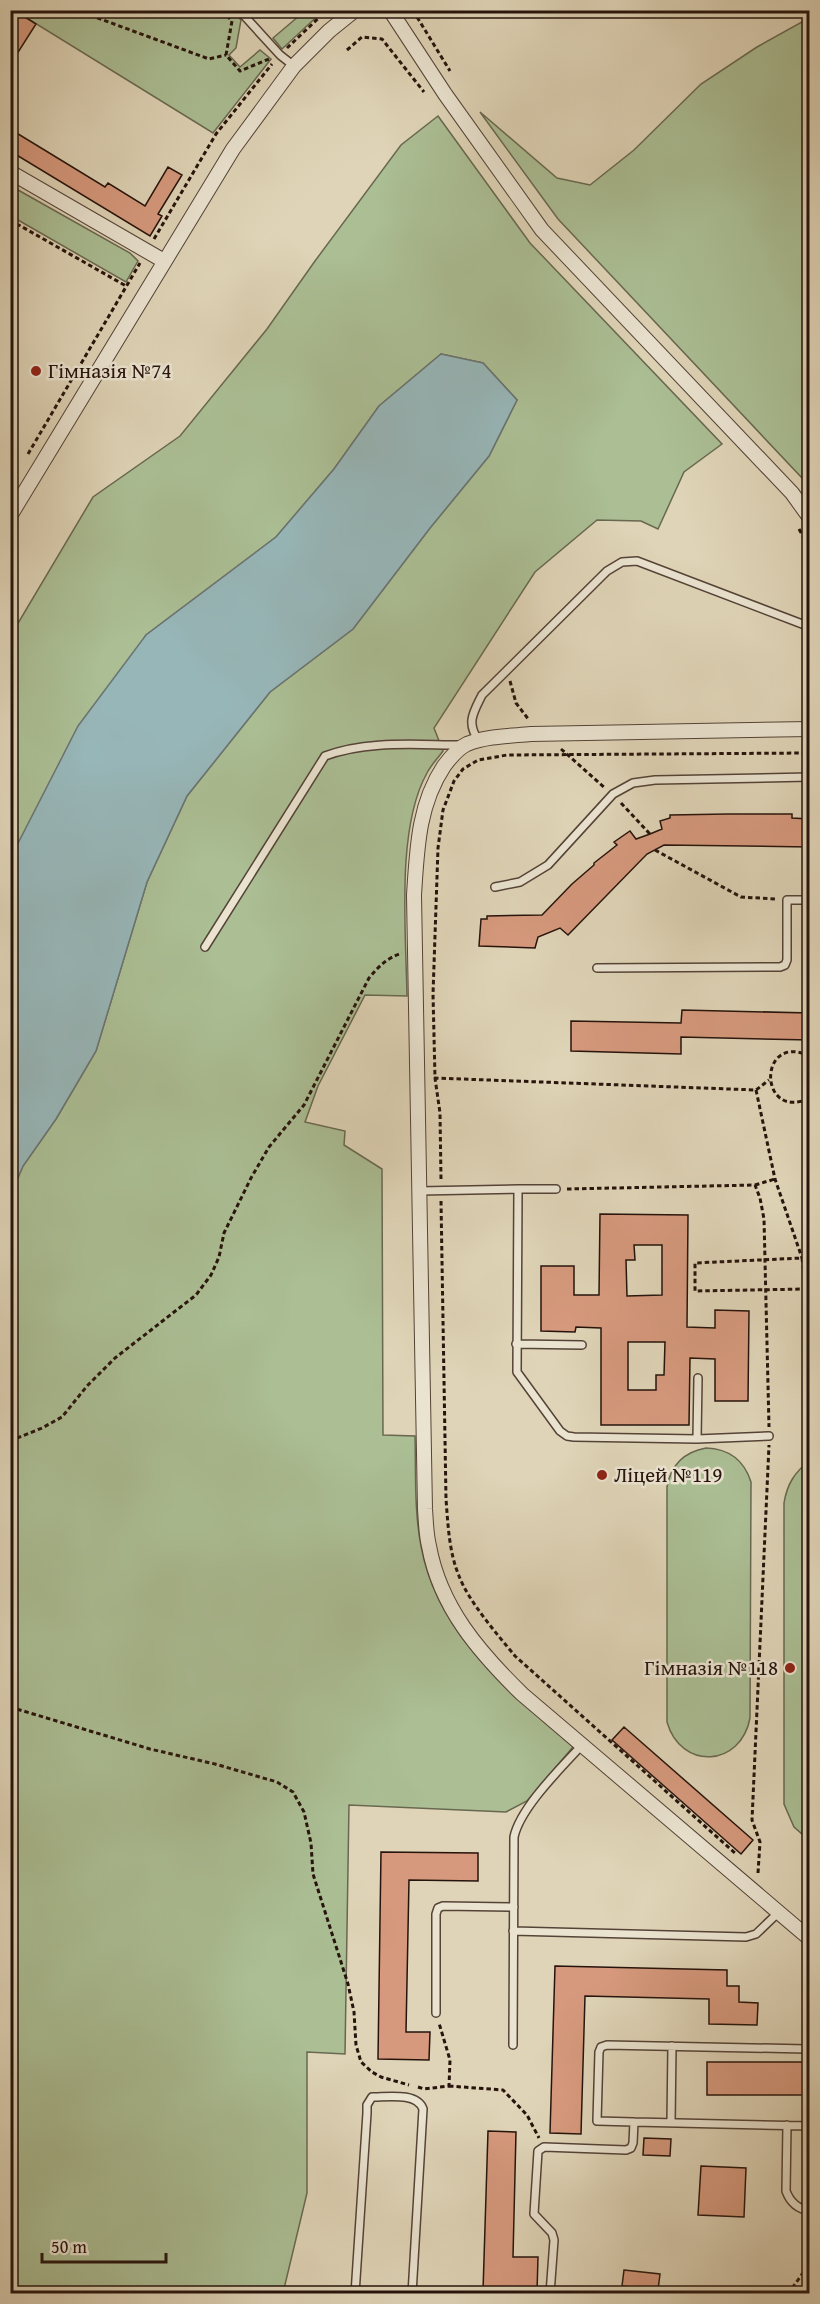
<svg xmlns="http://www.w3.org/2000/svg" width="820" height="2304" viewBox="0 0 820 2304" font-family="'Gentium Book Plus',serif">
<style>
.green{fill:#abbe94;stroke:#686850;stroke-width:1.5}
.water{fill:#97b6b8;stroke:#6a7573;stroke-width:1.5}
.building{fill:#d6997d;stroke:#26130c;stroke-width:1.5;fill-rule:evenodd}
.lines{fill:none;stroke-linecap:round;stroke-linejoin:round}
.service-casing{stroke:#544337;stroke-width:10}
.minor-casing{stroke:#544337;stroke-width:16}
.path{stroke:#26130c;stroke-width:3;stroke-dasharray:4.5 3;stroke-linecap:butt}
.service{stroke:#eae3d0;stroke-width:7}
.minor{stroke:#eae3d0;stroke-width:14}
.poi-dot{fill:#8f2418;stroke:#eae3d0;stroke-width:2}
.labels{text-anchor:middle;stroke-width:5;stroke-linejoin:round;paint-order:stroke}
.poi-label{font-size:21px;fill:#26130c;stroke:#eae3d0;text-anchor:start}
</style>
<rect width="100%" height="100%" fill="#dfd4b7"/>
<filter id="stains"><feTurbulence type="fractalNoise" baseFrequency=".00333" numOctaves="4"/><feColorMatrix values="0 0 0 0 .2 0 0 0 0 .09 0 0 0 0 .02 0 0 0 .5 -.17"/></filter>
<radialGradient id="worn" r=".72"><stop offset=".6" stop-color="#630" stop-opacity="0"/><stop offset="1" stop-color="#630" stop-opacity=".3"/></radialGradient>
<!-- green -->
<path class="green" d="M 18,10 L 232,11 L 241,20 L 236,48 L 229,55 L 240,67 L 260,50 L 271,59 L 213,133 L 17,12 Z
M 306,10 L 323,11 L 282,49 L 273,38 Z
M 809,18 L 809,489 L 802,478 L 558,219 L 480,112 L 557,178 L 590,185 L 634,150 L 701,84 L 757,47 Z
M 438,116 L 530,243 L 722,444 L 684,472 L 658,529 L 641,521 L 597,520 L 535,572 L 434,728 L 443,751 C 438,758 431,765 427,773 C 396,828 406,933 407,996 L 365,995 L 318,1086 L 305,1122 L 345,1131 L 344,1145 L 382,1169 L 383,1435 L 415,1436 C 416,1472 414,1510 421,1546 C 437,1635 509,1690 573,1747 L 527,1801 L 506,1812 L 349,1805 L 345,2054 L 307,2052 L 307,2193 L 283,2293 L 11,2293 L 11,1194 L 23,1166 L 56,1119 L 96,1051 L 147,882 L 187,796 L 270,692 L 353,629 L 430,528 L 489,456 L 517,400 L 483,363 L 441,354 L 379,406 L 334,469 L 276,537 L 146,635 L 11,857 L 11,635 L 93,497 L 180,436 L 267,329 L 315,261 L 401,145 Z
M 11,186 L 130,253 L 138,261 L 126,282 L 11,216 Z
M 706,1448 C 730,1449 744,1460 751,1482 L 750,1718 C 741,1767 681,1771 667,1722 L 667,1487 C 671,1464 684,1452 706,1448 Z
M 809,1461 L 809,1840 L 794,1827 L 784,1804 L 784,1503 C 787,1484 795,1472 809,1461 Z"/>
<!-- water -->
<path class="water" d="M 441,354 L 483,363 L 517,400 L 489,456 L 430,528 L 353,629 L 270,692 L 187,796 L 147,882 L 96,1051 L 56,1119 L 23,1166 L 11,1194 L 11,857 L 78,726 L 146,635 L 276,537 L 334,469 L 379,406 Z"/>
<!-- building -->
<path class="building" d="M 17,12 L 36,24 L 10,65 L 10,22 Z
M 10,129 L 105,187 L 108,183 L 145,206 L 168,167 L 182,175 L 158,214 L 162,216 L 150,236 L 10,151 Z
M 728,814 L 792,814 L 792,818 L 810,819 L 810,847 L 664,845 L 647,854 L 568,935 L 560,928 L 538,937 L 535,948 L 479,946 L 481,919 L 487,919 L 487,916 L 542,915 L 572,884 L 594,865 L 594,863 L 617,845 L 614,842 L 630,831 L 636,839 L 650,834 L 662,829 L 660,821 L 670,818 L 670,815 Z
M 682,1010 L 810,1013 L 810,1040 L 681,1037 L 681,1054 L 571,1051 L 571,1021 L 681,1023 Z
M 600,1214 L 688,1215 L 687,1327 L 715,1328 L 715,1310 L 749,1311 L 748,1401 L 715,1401 L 715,1359 L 690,1358 L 689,1425 L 601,1425 L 601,1328 L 576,1327 L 575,1332 L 541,1331 L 541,1266 L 574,1266 L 574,1295 L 599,1295 ZM 634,1245 L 662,1245 L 662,1295 L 627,1296 L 626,1260 L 635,1260 ZM 628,1342 L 665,1342 L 664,1375 L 656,1375 L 656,1390 L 628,1390 Z
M 624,1727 L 753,1840 L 741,1854 L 612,1740 Z
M 381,1852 L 478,1853 L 478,1881 L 409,1880 L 406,2032 L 430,2032 L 429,2060 L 378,2059 Z
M 555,1966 L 727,1970 L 727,1986 L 739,1986 L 739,2002 L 758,2003 L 757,2025 L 709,2024 L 709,1999 L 585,1996 L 581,2134 L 550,2133 Z
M 707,2062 L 810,2062 L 810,2095 L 707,2095 Z
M 488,2131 L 516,2132 L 513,2257 L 538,2257 L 537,2292 L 483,2291 Z
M 644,2138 L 671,2139 L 670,2156 L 643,2155 Z
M 701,2166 L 746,2168 L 744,2217 L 698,2215 Z
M 624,2270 L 660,2274 L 658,2290 L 622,2286 Z"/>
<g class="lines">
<defs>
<path id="service" d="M 239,10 L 280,55 L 294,66
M 479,741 C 466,723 473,713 482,695 L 607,571 L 622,562 L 637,561 L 810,627
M 495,887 L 520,882 L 548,865 L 613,794 L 633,783 L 655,780 L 810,777
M 205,947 L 325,756 C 367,740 417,745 461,745
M 597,968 L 780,967 L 785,965 L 787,960 L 787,900 L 810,900
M 518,1189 L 556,1189
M 419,1191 L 518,1189 L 517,1372 L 560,1431 L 567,1436 L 574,1437 L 697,1439 L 769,1436
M 516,1344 L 582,1345
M 697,1439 L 698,1378
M 513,1931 L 746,1937 L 756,1934 L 779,1912
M 436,2013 L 436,1914 L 438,1908 L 443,1906 L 514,1907
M 513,2045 L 514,1837 C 520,1808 561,1768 582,1745
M 634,2122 L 597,2121 L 599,2052 L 601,2047 L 607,2045 L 807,2049
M 671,2123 L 672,2046
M 787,2125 L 786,2191 C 790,2202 797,2209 810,2211
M 355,2294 L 367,2113 L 367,2105 L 372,2097 C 387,2097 417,2092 423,2109 L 412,2294
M 550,2294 L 554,2240 L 552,2233 L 534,2214 L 538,2151 L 544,2147 L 626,2150 L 631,2148 L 633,2143 L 634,2122 L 810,2126"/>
<path id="minor" d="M 390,10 L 445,94 L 542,230 L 792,493 L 810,518
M 10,172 L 164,261
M 10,516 L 233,149 L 294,66 L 329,31 L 355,10
M 810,729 L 531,734 C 511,736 487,736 467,744 C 458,748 450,758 444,766 C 418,805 417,850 414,895 L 425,1509 C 426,1522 426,1534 429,1546 C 440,1607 479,1652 522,1694 L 810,1939"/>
</defs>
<!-- service casing -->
<use href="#service" class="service-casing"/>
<!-- minor casing -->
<use href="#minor" class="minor-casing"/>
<!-- path -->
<path class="path" d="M 76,10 L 209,59 L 226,55
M 222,10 L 232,21 L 226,55 L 240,71 L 269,59
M 415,10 L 417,17 L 450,71
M 287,48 L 327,10
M 347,50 L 362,37 L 382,39 L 424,92
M 10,220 L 126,286
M 154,239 L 216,134 L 272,64
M 28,454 L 140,263
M 799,529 L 810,548
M 510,681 L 516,703 L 529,720
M 561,749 L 605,788
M 621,803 L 650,834
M 655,850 L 741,897 L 776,899
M 810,1056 C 757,1031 758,1123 810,1098
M 434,1078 L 756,1090 L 769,1080
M 756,1090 L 775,1179 L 802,1258
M 441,1179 L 440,1113 L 435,1078 L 433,994 L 438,848 L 443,810 L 454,781 L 463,769 L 478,760 L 507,755 L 810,753
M 755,1185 L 775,1179
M 567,1189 L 755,1185 L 760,1198 L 764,1219 L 769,1427
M 441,1201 L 446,1499 C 448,1525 449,1552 459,1576 C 469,1602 497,1634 515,1656 L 735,1853
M 802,1258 L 806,1289 L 695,1291 L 695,1263 Z
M 10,1441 L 42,1428 L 62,1417 L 87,1386 L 115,1358 L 196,1295 L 211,1275 L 219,1257 L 224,1233 L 251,1178 L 269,1147 L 304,1105 L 369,978 C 379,966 387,958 402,953
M 10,1707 L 150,1749 L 215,1764 L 277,1782 L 293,1792 L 304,1812 L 311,1843 L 313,1874 L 348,1984 L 354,2012 L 356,2045 L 361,2062 L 372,2072 L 381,2077 L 409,2085
M 758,1873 L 760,1842 L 752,1820 L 769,1445
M 449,2086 L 503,2090 L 527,2115 L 539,2138
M 418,2087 L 424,2089 L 449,2086 L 450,2060 L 439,2023
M 804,2220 L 810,2231
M 788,2294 L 810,2263"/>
<!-- service -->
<use href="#service" class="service"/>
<!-- minor -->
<use href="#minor" class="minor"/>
</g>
<!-- markers -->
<g class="poi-dot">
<circle cx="36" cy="371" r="6"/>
<circle cx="602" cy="1475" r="6"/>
<circle cx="790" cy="1668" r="6"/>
</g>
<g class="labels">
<!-- poi labels -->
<g class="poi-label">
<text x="48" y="378">Гімназія №74</text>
<text x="614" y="1482">Ліцей №119</text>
<text x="778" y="1675" text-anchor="end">Гімназія №118</text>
</g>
</g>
<!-- margin -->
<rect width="820" height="2304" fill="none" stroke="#dfd4b7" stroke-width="36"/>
<rect x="12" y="12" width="796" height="2280" fill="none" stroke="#26130c" stroke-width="3"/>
<rect x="18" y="18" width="784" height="2268" fill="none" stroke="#26130c" stroke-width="1.5"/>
<!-- scale -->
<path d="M42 2253v9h124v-9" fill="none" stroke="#26130c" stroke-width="3"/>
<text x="51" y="2253" font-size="18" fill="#26130c" stroke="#eae3d0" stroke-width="4.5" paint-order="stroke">50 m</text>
<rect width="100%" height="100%" filter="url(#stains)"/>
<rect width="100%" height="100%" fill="url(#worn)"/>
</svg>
